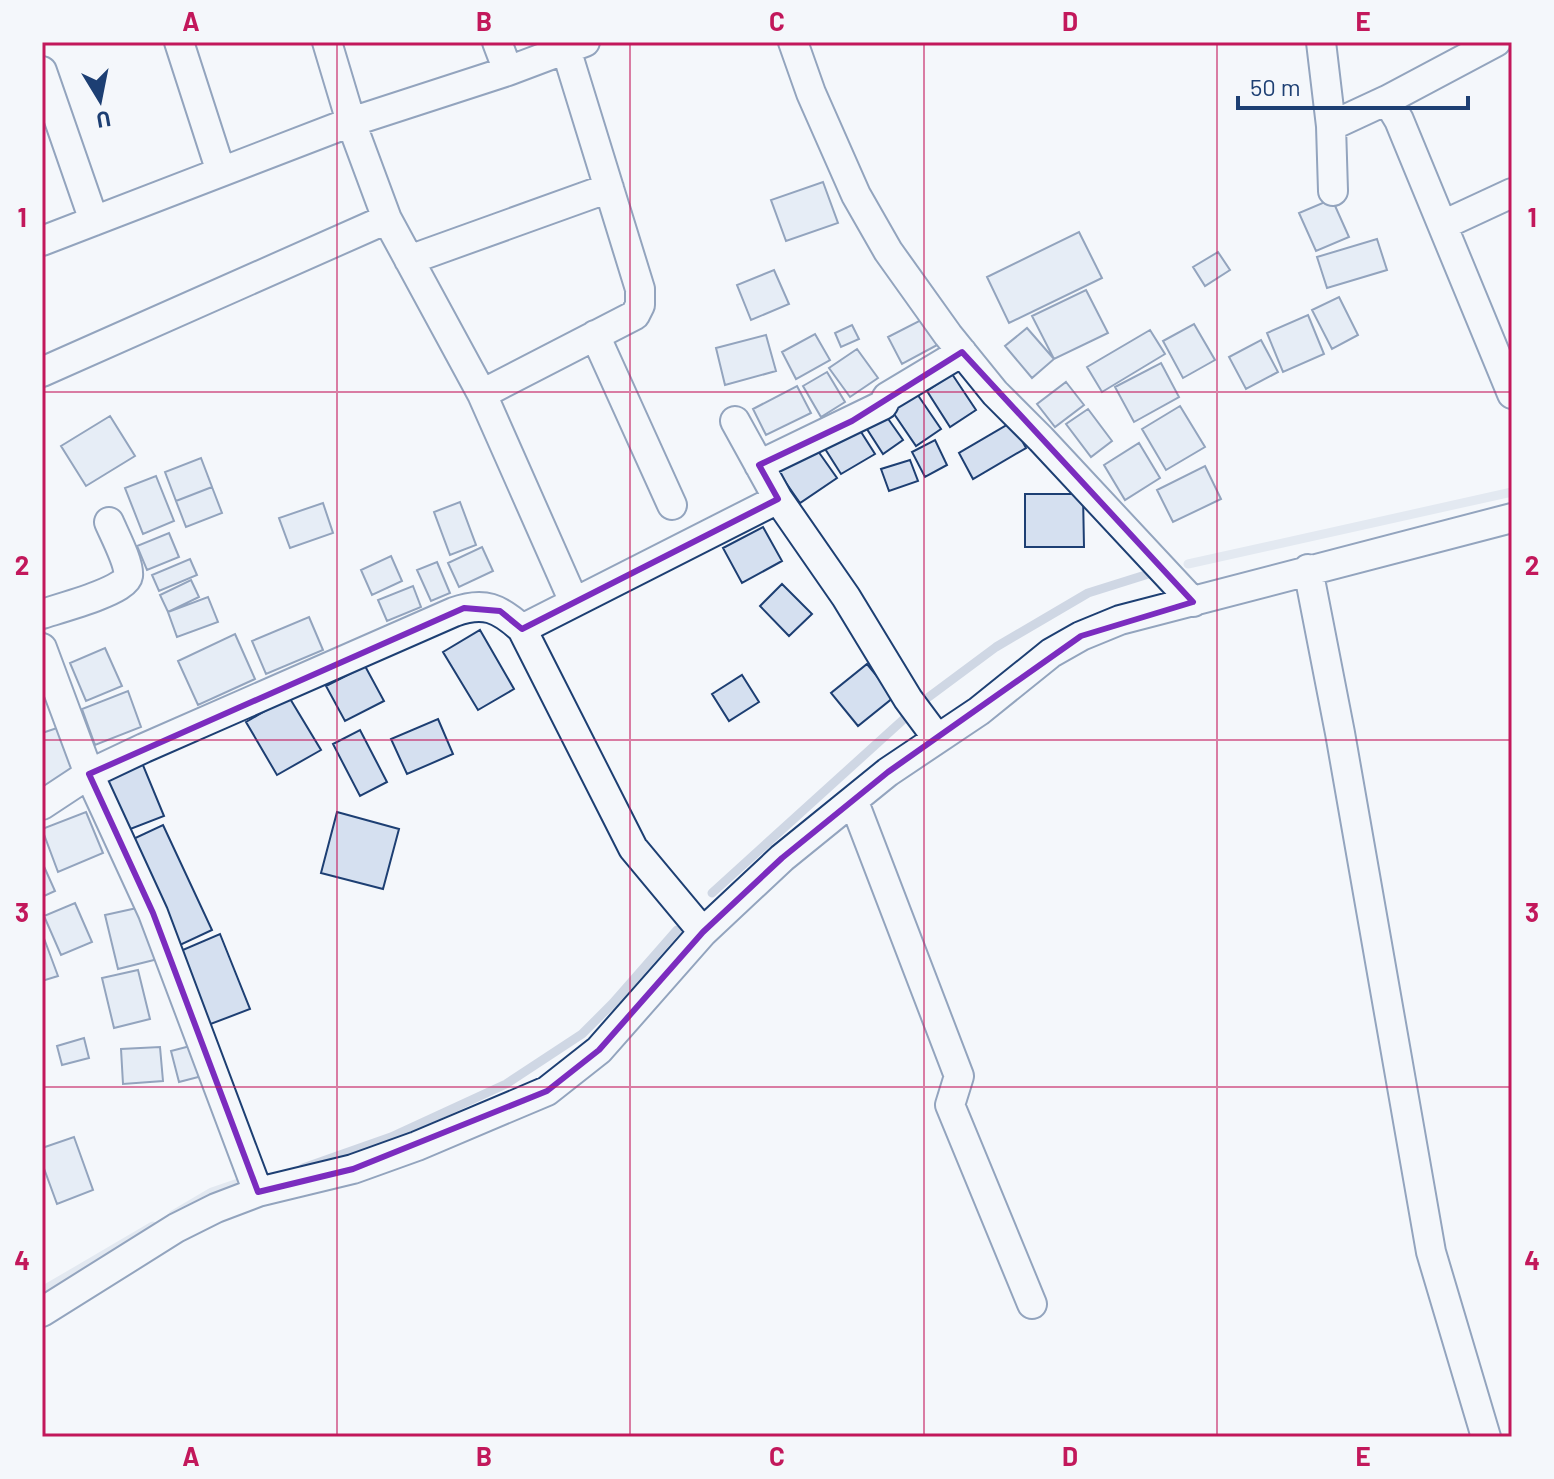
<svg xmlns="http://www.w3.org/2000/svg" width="1554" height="1479" viewBox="0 0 1554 1479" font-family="Barlow,sans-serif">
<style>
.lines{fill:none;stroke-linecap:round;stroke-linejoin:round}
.stream{stroke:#cfd7e4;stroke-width:9}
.building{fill:#d5e0f0;stroke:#1d3f73;stroke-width:2}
.minor-casing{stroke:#1d3f73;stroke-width:32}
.minor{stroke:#f4f7fb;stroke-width:28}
.marked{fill:none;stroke:#7b2cbf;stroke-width:6;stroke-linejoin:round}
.grid{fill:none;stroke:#c2185b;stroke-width:2;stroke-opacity:0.55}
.neatline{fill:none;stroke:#c2185b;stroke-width:3}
.grid-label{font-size:26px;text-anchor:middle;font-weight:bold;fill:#c2185b}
</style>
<rect width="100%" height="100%" fill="#f4f7fb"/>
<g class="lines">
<!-- stream -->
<path class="stream" d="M 1188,564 L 1512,492
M 712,893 L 926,699 L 996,647 L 1088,593 L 1158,571
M 303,1168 L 391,1137 L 506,1084 L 582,1034 L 613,1003 L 677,930
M 173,1215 L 212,1192 L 250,1179
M 42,1291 L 153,1226"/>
</g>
<!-- building -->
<path class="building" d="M 823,182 L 838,223 L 786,241 L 771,200 Z
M 1332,199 L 1349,237 L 1316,251 L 1299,213 Z
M 1079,232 L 1102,278 L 1009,323 L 987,277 Z
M 1377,239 L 1387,270 L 1327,288 L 1317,257 Z
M 1218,252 L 1230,270 L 1205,286 L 1193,267 Z
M 774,270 L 789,304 L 751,320 L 737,285 Z
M 1086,290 L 1108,333 L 1054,359 L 1032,316 Z
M 1339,297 L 1358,335 L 1332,349 L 1312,310 Z
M 1308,315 L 1324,354 L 1283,372 L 1267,333 Z
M 925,318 L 939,344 L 902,364 L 888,337 Z
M 1194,324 L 1215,360 L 1183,378 L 1163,341 Z
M 852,325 L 859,339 L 841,347 L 835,333 Z
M 1027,328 L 1054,359 L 1032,378 L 1005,346 Z
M 1150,330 L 1165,354 L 1102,392 L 1087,367 Z
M 815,334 L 830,360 L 796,379 L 782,352 Z
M 766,335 L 776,371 L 725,385 L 716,348 Z
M 1261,340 L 1278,372 L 1246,389 L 1229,357 Z
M 857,349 L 878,378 L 850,397 L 829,368 Z
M 1161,363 L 1179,397 L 1134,422 L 1115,387 Z
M 827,372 L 845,402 L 821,417 L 803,386 Z
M 952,374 L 976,410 L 950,427 L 927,391 Z
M 1066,382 L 1084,405 L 1055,427 L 1037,404 Z
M 797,386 L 811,413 L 766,435 L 753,409 Z
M 913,388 L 941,429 L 916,446 L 888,405 Z
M 1180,406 L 1205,447 L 1166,470 L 1142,429 Z
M 1088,409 L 1112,441 L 1091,457 L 1066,424 Z
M 884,413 L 903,440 L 883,454 L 865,426 Z
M 110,416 L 135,456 L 86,486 L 61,446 Z
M 1012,422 L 1026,448 L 973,479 L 959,453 Z
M 856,424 L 875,454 L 841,474 L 822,444 Z
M 935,440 L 947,465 L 925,477 L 912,452 Z
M 1139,443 L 1160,478 L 1125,500 L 1104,465 Z
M 813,444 L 837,478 L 800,503 L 777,470 Z
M 201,458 L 212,487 L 176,501 L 165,472 Z
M 910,460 L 918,481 L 889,491 L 881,469 Z
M 1205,466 L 1221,499 L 1173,522 L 1157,490 Z
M 156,476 L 174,521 L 143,534 L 125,488 Z
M 212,487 L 222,513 L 186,527 L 176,501 Z
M 1025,494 L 1083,494 L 1084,547 L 1025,547 Z
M 460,502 L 476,545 L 450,555 L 434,512 Z
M 323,503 L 333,533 L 290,548 L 279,518 Z
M 763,527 L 782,561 L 742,583 L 723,548 Z
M 169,533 L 179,557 L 147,570 L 137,546 Z
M 482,547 L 493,571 L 459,587 L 448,563 Z
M 391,556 L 402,581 L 372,595 L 361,570 Z
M 190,559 L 197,575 L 159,591 L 152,575 Z
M 437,562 L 450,593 L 431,601 L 417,570 Z
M 191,580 L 199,597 L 168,612 L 160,595 Z
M 782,584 L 812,614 L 789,636 L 760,606 Z
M 413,586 L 421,607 L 387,621 L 378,600 Z
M 208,597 L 218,622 L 177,637 L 168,612 Z
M 309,617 L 323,650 L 266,674 L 252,641 Z
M 480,630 L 514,689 L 478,710 L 443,652 Z
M 235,634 L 255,679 L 198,705 L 178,661 Z
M 105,648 L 122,686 L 86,701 L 70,663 Z
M 867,664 L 894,697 L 858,726 L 831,693 Z
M 365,666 L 384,701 L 345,721 L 326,686 Z
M 742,675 L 759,702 L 729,721 L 712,694 Z
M 128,691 L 141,727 L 95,745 L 82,709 Z
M 289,697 L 321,750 L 277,775 L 246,722 Z
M 438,719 L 453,754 L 407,774 L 391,739 Z
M 60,727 L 77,780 L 44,790 L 42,733 Z
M 360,730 L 387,782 L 360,796 L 333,744 Z
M 140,758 L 164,816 L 120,833 L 96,776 Z
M 86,812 L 103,853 L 58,872 L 42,829 Z
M 337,812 L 399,829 L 383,889 L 321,873 Z
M 163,825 L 212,930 L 180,945 L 131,840 Z
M 42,862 L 55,891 L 42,897 Z
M 75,903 L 92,942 L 61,955 L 44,916 Z
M 146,906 L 158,959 L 118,969 L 105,915 Z
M 42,933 L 58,976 L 42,981 Z
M 220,934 L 250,1009 L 208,1025 L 178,952 Z
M 138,970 L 150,1019 L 114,1028 L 102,978 Z
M 84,1038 L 89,1058 L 62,1065 L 57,1046 Z
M 198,1044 L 206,1075 L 179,1082 L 171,1051 Z
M 160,1047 L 163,1081 L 123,1084 L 121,1049 Z
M 74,1137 L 93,1190 L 57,1204 L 42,1163 L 42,1148 Z"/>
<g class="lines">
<defs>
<path id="minor" d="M 179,42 L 221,172
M 327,42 L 351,122 L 387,219 L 482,394 L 574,602
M 497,42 L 508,71
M 793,42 L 811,93 L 856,195 L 888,251 L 948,335 L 995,393 L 1041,439 L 1193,602
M 1321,42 L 1331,126
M 42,71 L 94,221
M 1387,100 L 1496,42
M 1333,191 L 1331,126 L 1387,100 L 1399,120 L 1512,394
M 1443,225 L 1512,193
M 42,241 L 351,122 L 508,71 L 585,42
M 409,260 L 609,188
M 595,335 L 672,505
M 42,372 L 387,219
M 482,394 L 635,315 L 640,305 L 640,289 L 566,49
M 735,421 L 778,499 L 846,597 L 908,699 L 937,738
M 759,465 L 883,405 L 887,397 L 962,352
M 1308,569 L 1340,733 L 1431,1252 L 1486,1437
M 42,614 C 57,609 126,591 128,576 C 130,564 114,534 109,522
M 522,629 L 778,499
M 42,648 L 89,774 L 153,913 L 258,1192
M 854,802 L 959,1076 L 950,1105 L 1032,1304
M 42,805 L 89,774 L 144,748 L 454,612 C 484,601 499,608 522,629 L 633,848 L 703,932
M 42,1312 L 176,1228 L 216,1208 L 258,1192 L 353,1169 L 417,1146 L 547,1091 L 599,1050 L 703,932 L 782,858 L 888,772 L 979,711 L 1051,653 L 1081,636 L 1120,620 L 1512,518"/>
</defs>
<!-- minor casing -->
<use href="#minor" class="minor-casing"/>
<!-- minor -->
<use href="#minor" class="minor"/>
</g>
<!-- marked area -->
<path d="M0 0H1554V1479H0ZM 962,352 L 1193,602 L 1081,636 L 888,772 L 782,858 L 703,932 L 599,1050 L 547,1091 L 353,1169 L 258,1192 L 153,913 L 89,774 L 464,608 L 500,611 L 522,629 L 778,499 L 759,465 L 852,421 Z" fill="#f4f7fb" fill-opacity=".55" fill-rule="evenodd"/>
<path class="marked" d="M 962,352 L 1193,602 L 1081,636 L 888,772 L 782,858 L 703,932 L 599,1050 L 547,1091 L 353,1169 L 258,1192 L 153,913 L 89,774 L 464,608 L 500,611 L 522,629 L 778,499 L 759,465 L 852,421 Z"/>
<!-- grid -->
<path class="grid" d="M 337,42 L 337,1437M 630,42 L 630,1437M 924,42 L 924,1437M 1217,42 L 1217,1437M 42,392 L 1512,392M 42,740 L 1512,740M 42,1087 L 1512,1087"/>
<!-- border -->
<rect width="1554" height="1479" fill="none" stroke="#f4f7fb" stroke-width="88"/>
<!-- north arrow -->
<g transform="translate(100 100) rotate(170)" stroke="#f4f7fb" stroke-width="6" paint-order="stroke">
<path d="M0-6L14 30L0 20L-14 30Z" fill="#1d3f73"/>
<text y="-12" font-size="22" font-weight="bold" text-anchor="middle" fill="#1d3f73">U</text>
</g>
<!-- scale -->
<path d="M1238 96v12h230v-12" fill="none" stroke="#1d3f73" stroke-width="4"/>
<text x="1250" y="96" font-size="24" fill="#1d3f73" stroke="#f4f7fb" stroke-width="6" paint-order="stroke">50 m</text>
<rect x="44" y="44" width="1466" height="1391" class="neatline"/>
<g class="grid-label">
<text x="191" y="31">A</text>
<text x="484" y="31">B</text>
<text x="777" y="31">C</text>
<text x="1070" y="31">D</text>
<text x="1363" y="31">E</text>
<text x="22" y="227">1</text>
<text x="1532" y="227">1</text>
<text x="22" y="575">2</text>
<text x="1532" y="575">2</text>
<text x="22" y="922">3</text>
<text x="1532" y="922">3</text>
<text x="22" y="1270">4</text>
<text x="1532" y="1270">4</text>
<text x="191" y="1466">A</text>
<text x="484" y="1466">B</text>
<text x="777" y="1466">C</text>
<text x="1070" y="1466">D</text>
<text x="1363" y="1466">E</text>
</g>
</svg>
